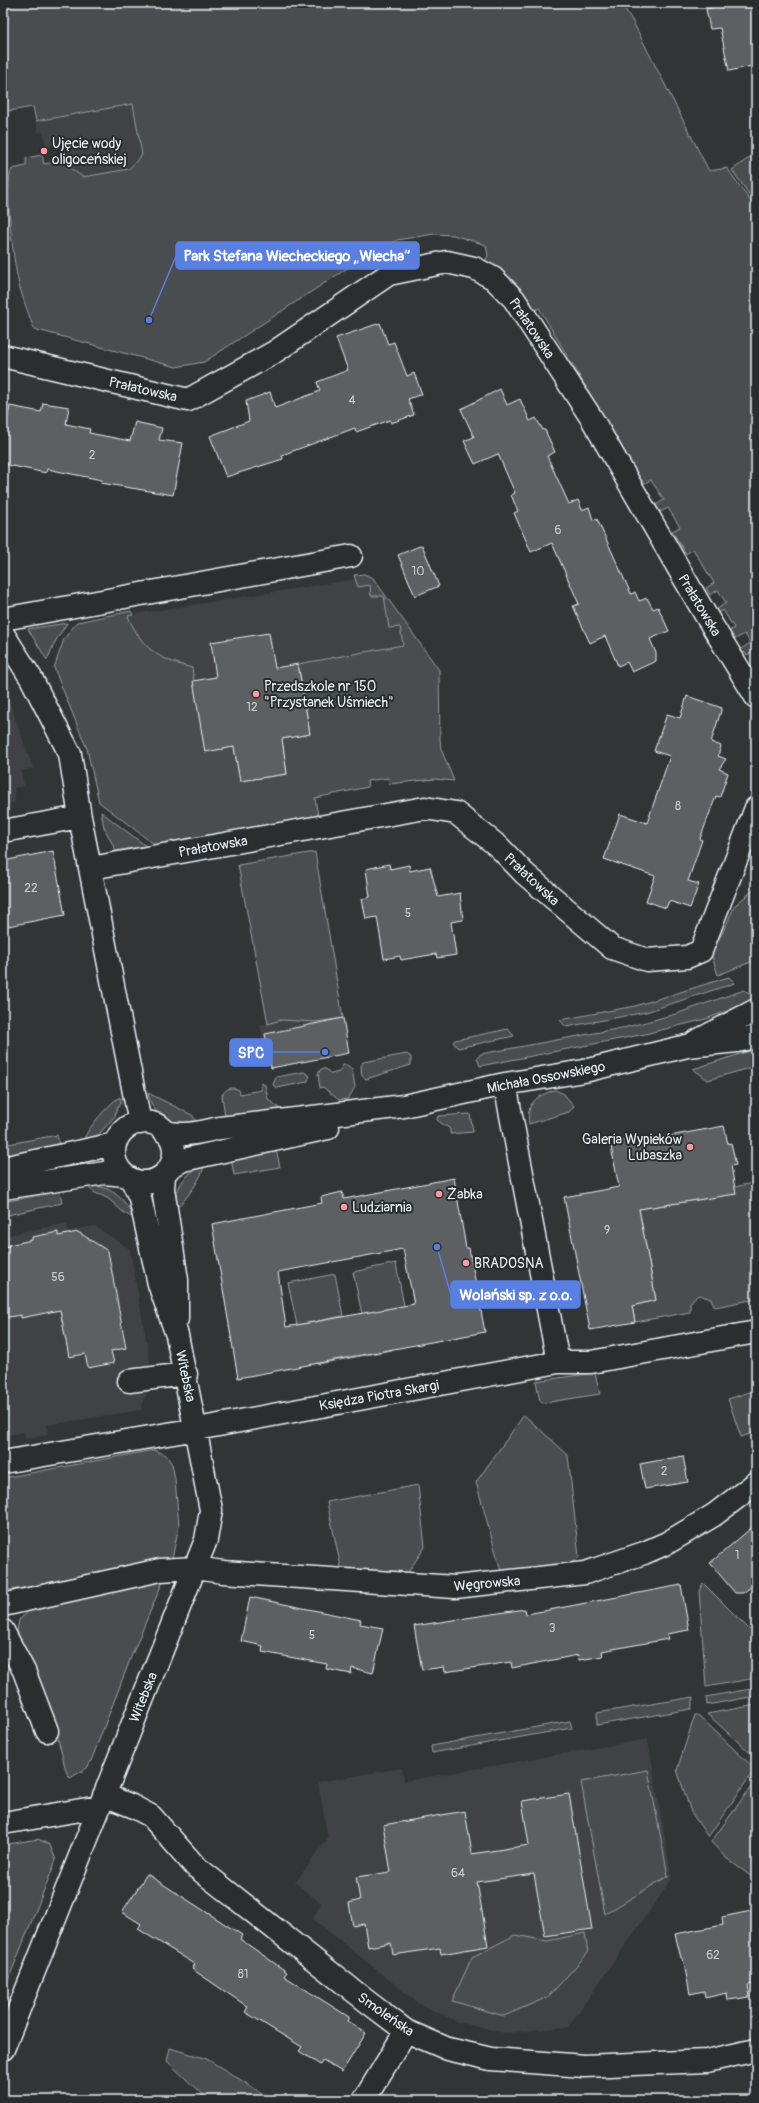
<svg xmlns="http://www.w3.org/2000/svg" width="759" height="2103" viewBox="0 0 759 2103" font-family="Pangolin,sans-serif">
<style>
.built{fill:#3f4244}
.green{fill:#494d4f;stroke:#989fa4}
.building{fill:#5c6063;stroke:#e8f1f8;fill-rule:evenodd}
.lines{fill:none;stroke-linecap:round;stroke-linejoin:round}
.minor-casing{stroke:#e8f1f8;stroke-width:25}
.minor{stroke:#2a2d2e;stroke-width:22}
.poi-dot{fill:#ff9aa2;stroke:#2a2d2e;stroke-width:1.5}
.labels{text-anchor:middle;stroke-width:4;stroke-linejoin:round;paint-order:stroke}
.number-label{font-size:12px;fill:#c5cdd3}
.poi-label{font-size:14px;fill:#e8f1f8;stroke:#2a2d2e;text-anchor:start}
.street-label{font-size:14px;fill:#e8f1f8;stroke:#2a2d2e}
.leader{fill:none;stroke:#5a7fe2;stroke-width:1.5}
.callout-dot{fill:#5a7fe2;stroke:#2a2d2e;stroke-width:1.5}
.callout{fill:#5a7fe2;stroke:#5a7fe2;stroke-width:1.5}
.callout-label{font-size:15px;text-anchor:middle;font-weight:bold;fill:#fff}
</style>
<rect width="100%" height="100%" fill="#323536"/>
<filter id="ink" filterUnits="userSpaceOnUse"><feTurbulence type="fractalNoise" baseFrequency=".025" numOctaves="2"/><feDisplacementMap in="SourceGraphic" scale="8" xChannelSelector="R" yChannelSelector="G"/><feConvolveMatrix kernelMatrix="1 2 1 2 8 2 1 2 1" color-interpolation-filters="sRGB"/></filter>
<g filter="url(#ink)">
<!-- built -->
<path class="built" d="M 133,104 L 142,156 L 129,169 L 83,177 L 67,166 L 63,144 L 46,147 L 43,132 L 38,133 L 36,121 Z
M 356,579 L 370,585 L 384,595 L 389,628 L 400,627 L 403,646 L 394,777 L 135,821 L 127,615 Z
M 3,684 L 33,768 L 21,771 L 24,786 L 14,788 L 15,803 L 3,805 Z
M 343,1018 L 349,1053 L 271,1068 L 268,1064 L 260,1025 L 281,1020 L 315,1022 Z
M 67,1223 L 68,1231 L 95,1226 L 130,1249 L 150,1362 L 151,1386 L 141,1405 L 142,1410 L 47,1425 L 48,1435 L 25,1439 L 24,1432 L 3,1436 L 3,1236 Z
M 648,1739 L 672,1879 L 568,2027 L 505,2033 L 458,2022 L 419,2004 L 313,1919 L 321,1903 L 295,1883 L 328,1838 L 318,1782 L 402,1768 L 404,1781 Z"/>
<!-- green -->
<path class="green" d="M 3,3 L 621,3 L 632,20 L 709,171 L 727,168 L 756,209 L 756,653 L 755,651 L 747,655 L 744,652 L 740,654 L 741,649 L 750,643 L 745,634 L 735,639 L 730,638 L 727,633 L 734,628 L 723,610 L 715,614 L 714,611 L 726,603 L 718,590 L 710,595 L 706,588 L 714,583 L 693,549 L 686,554 L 672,531 L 680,527 L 668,508 L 660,512 L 656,505 L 664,500 L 651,480 L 643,484 L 539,308 L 533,312 L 483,264 L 488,256 L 486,245 L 453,235 L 434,234 L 397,240 L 366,256 L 204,362 L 176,367 L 34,329 C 29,315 24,302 20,288 C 14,269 3,183 12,169 L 26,166 L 26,158 L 42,155 L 44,164 L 66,160 L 67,166 L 83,177 L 129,169 L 142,155 L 133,104 L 36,121 L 33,107 L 3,112 Z
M 756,153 L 756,204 L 732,170 Z
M 364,574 L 373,578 L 439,670 L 440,739 L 441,749 L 454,781 L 435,779 L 389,784 L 388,778 L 367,781 L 368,787 L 315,798 L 318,816 L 155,845 L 99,802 L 87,749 L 54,668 L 64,639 L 77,622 L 131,611 L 133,615 L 128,616 C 142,649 158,659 192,668 L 205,751 L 234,747 L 240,781 L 287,774 L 282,739 L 310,734 L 306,709 L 301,710 L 302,687 L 298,664 L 403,645 L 400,627 L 389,628 L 384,596 L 371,596 L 370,585 L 358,587 L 354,575 Z
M 67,623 L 55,642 L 47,660 L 28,629 Z
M 101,812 L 146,846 L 116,851 L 104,827 Z
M 315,852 L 343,1018 L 315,1022 L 281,1020 L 268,1024 L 238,865 Z
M 756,888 L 756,960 L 718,975 L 710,950 L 722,934 L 735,905 Z
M 729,977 L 735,983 L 646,1012 L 566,1027 L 560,1020 L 635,1006 Z
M 744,990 L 753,995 L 755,1000 L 706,1019 L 645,1034 L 480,1066 L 477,1058 L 481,1054 L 627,1027 L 676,1014 Z
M 508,1029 L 514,1036 L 458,1048 L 453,1042 L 455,1040 Z
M 756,1049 L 756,1066 L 708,1080 L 693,1069 Z
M 407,1054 L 411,1057 L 411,1065 L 366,1079 L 362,1076 L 361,1067 L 363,1062 Z
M 343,1065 L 347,1065 L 352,1069 L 355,1087 L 348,1099 L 339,1100 L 323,1087 L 320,1088 L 318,1074 L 321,1069 L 326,1069 L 331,1074 L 339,1072 Z
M 304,1072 L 310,1076 L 307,1082 L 277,1088 L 273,1085 L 276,1077 Z
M 261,1083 L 265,1085 L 268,1099 L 280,1109 L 278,1111 L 225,1117 L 222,1095 C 227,1088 231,1086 239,1090 L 240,1094 L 261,1090 Z
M 555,1090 L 564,1094 L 574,1106 L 569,1112 L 529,1124 C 526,1103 536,1096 555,1090 Z
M 148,1093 L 192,1115 L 197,1122 C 172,1125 154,1120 148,1093 Z
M 120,1097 L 121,1103 L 117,1108 L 115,1116 L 94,1140 L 83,1142 C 85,1131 110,1102 120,1097 Z
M 470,1114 L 473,1132 L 450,1134 L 450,1129 L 437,1120 L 438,1116 Z
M 57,1135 L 59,1143 L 54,1145 L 54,1147 L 3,1157 L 3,1145 Z
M 269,1148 L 277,1153 L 280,1167 L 234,1175 L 231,1158 Z
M 204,1165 C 204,1175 184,1203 175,1209 C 175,1187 184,1174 204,1165 Z
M 756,1182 L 756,1299 L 715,1307 L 711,1299 L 699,1295 L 694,1298 L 690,1303 L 690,1312 L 635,1322 L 632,1306 L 656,1300 L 639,1209 L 735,1194 L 735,1187 Z
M 88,1186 C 109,1184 126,1199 133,1217 C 123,1215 116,1204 107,1198 C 100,1194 92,1194 88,1186 Z
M 60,1191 L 62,1203 L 3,1216 L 3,1202 Z
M 396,1263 L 404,1306 L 385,1310 L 392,1350 L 319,1364 L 311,1324 L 362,1314 L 353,1272 Z
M 335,1274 L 343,1316 L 297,1325 L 288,1283 Z
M 595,1373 L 600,1394 L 543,1403 L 540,1401 L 536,1381 Z
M 756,1390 L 756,1432 L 741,1437 L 728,1399 Z
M 524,1415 L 568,1455 L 579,1557 L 568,1565 L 501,1571 L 476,1482 Z
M 154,1450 L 166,1455 L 172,1464 L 175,1479 L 179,1525 L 171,1564 L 10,1590 L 3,1587 L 3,1478 Z
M 418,1485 L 425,1547 L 406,1575 L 342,1572 L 327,1502 Z
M 163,1581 L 131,1657 L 91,1761 L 87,1768 L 70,1778 L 66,1771 L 53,1718 L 17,1632 L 19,1620 L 31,1609 L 54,1602 Z
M 703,1583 L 756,1636 L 756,1678 L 706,1687 L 699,1591 Z
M 756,1688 L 756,1696 L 707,1705 L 706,1697 Z
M 694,1697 L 691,1709 L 597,1725 L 597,1713 Z
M 756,1705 L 756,1758 L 707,1714 Z
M 695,1715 L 698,1715 L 755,1769 L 708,1837 L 691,1812 L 677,1770 Z
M 570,1721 L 572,1728 L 432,1753 L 431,1746 Z
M 648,1770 L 668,1876 L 605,1914 L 581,1782 Z
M 756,1780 L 756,1880 L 726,1858 L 711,1842 Z
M 38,1839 L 50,1845 L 56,1860 L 3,1993 L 3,1845 Z
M 585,1933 L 588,1953 L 548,1997 L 504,2016 L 452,2001 L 472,1957 L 515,1935 L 547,1941 Z
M 170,2048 L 207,2059 L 273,2100 L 208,2100 L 167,2061 Z"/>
<!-- building -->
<path class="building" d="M 713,3 L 756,3 L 756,65 L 729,71 L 720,28 L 710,29 L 706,9 L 714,7 Z
M 380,323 L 388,344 L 394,342 L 407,376 L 414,373 L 422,394 L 408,399 L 414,415 L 391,423 L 390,420 L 356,432 L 355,428 L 282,455 L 283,459 L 226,477 L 210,436 L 249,421 L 246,401 L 270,392 L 275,408 L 320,391 L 317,382 L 348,370 L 336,338 Z
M 500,389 L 507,405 L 520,399 L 530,421 L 536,418 L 543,430 L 545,430 L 555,452 L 547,456 L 569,504 L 578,500 L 582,510 L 589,507 L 593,520 L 597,519 L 631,594 L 635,592 L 639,601 L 647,598 L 653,609 L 658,607 L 669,631 L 650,639 L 656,653 L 656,661 L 632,672 L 627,662 L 618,666 L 605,636 L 590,643 L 573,606 L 579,604 L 552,543 L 531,552 L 514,513 L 518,511 L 511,495 L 515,493 L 498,454 L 475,464 L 464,441 L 474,437 L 461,409 Z
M 43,403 L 69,407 L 66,424 L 90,429 L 89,433 L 130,441 L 135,422 L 162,428 L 159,440 L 183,443 L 173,495 L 101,483 L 102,480 L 47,469 L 46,473 L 3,464 L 3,440 L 10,406 L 41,412 Z
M 422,545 L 439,586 L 415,596 L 398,555 Z
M 269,633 L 275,668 L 298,664 L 310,734 L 282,739 L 287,774 L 240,781 L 234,747 L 205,752 L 193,681 L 216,677 L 211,642 Z
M 687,696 L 722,708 L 711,742 L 721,746 L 718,756 L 726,759 L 719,769 L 728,773 L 720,797 L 716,796 L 700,839 L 702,840 L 688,881 L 699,884 L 690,908 L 669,901 L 666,908 L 646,901 L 655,876 L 604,859 L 620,814 L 647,823 L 670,756 L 654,751 L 667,714 L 680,718 Z
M 53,851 L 65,915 L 3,927 L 3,861 Z
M 389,864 L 390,869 L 409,865 L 410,871 L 430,867 L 438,897 L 460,893 L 463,920 L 451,922 L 456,955 L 437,958 L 436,954 L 401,960 L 400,956 L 384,959 L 377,917 L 366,919 L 362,899 L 370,897 L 366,869 Z
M 343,1018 L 349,1053 L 271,1068 L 265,1034 Z
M 724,1126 L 728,1144 L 731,1143 L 736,1165 L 731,1166 L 736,1194 L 639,1209 L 656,1300 L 632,1306 L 635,1322 L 590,1330 L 564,1197 L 619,1187 L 610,1142 L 636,1137 L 637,1142 Z
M 454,1178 L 466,1248 L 469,1248 L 485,1332 L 238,1378 L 212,1224 L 322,1203 L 321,1197 L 342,1192 L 344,1199 ZM 403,1249 L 414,1304 L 286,1327 L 278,1272 Z
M 58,1232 L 58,1236 L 78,1232 L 108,1251 L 126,1348 L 111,1351 L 114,1363 L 88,1368 L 85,1354 L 69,1357 L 60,1310 L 21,1318 L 21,1315 L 3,1318 L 3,1248 L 9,1246 L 9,1245 L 32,1240 L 32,1237 Z
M 683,1456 L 688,1482 L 645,1489 L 640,1464 Z
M 756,1524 L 756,1583 L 743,1593 L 735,1593 L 710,1563 Z
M 681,1585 L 689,1630 L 667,1634 L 668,1639 L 602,1651 L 603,1656 L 579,1660 L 578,1655 L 512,1668 L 511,1662 L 445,1672 L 444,1667 L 422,1670 L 414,1626 L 525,1609 L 526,1614 L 549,1610 Z
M 250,1597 L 361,1620 L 360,1624 L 383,1628 L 373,1673 L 352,1668 L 351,1674 L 326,1669 L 327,1664 L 262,1652 L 263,1646 L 241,1641 Z
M 569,1794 L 592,1929 L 545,1936 L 534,1874 L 477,1882 L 488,1946 L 441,1954 L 440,1948 L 393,1955 L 391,1943 L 368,1947 L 364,1924 L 353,1926 L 349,1903 L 360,1900 L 356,1877 L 391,1872 L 383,1825 L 465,1811 L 472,1854 L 529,1845 L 522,1801 Z
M 147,1874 L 242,1935 L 240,1939 L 287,1972 L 284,1976 L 349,2017 L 347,2021 L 366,2033 L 342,2072 L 323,2060 L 320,2065 L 299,2051 L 302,2047 L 245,2012 L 248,2007 L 192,1969 L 195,1964 L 138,1929 L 141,1924 L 122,1912 Z
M 756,1910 L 756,1984 L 748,1985 L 750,1997 L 728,2000 L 727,1993 L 705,1998 L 704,1991 L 690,1994 L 683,1958 L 681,1958 L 675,1934 L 723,1925 L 722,1917 Z"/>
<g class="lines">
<defs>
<path id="minor" d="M 3,356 L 188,400 L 273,353 L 389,274 L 447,262 L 474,268 L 493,278 L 514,299 L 592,419 L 705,614 L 756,697
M 3,619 L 351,556
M 3,634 L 31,678 L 70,754 L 80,817 L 140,1123
M 3,831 L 80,817
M 91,868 L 425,808 L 456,813 L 499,847 L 525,874 L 612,948 L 647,960 L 687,957 L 701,951 L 756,808
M 695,1042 L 756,1010
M 505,1084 L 558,1362
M114 1152a30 30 0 1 1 60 0a30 30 0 1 1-60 0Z
M 165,1132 C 185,1137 200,1132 220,1128 L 404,1106 L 505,1084 L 584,1071 L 687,1046 L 737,1041 L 756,1037
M 170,1167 L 183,1160 L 328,1128
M 3,1168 L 115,1144
M 164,1175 L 163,1189 L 177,1280 L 177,1319
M 3,1188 L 105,1173 L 124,1175
M 129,1381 L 186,1374
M 3,1462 L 197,1429 L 558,1362 L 591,1362 L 756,1332
M 3,1605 L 160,1570 L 195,1568 L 223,1572 L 455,1587 L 585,1573 L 644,1553 L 667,1543 L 714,1515 L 756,1483
M 3,1631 L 24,1671 L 47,1731
M 104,1795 L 132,1806 L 151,1816 L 195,1866 L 369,2003 L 406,2031 L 448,2049 L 491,2059 L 584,2066 L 707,2061 L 756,2050
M 3,1823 L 99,1807
M 3,2049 L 206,1540 L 211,1510 L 177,1335 L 159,1284 L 140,1198 L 132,1180
M 364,2100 L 406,2031"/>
</defs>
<!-- minor casing -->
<use href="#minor" class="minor-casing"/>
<!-- minor -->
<use href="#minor" class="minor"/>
</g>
</g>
<!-- markers -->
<g class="poi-dot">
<circle cx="44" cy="151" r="4"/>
<circle cx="256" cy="694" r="4"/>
<circle cx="690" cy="1147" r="4"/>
<circle cx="439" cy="1194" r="4"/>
<circle cx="344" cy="1207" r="4"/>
<circle cx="466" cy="1263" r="4"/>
</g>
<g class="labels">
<!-- number labels -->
<g class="number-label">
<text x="352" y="404">4</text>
<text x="92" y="459">2</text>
<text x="558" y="534">6</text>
<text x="418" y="575">10</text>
<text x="252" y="711">12</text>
<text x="678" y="810">8</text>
<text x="31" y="892">22</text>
<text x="408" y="917">5</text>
<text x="607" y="1234">9</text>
<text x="58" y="1281">56</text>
<text x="664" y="1475">2</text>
<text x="737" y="1559">1</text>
<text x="552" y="1632">3</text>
<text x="312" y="1639">5</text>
<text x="458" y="1877">64</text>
<text x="713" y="1959">62</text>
<text x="243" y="1978">81</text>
</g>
<!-- poi labels -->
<g class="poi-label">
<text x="52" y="148">Ujęcie wody<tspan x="52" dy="16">oligoceńskiej</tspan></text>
<text x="264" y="691">Przedszkole nr 150<tspan x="264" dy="16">"Przystanek Uśmiech"</tspan></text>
<text x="682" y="1144" text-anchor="end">Galeria Wypieków<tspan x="682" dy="16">Lubaszka</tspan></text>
<text x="447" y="1199">Żabka</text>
<text x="352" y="1212">Ludziarnia</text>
<text x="474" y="1268">BRADOSNA</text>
</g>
<!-- street labels -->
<g class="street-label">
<text transform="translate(532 328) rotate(56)" y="5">Prałatowska</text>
<text transform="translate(143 389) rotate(13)" y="5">Prałatowska</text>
<text transform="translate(700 605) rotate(59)" y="5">Prałatowska</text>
<text transform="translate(213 846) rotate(-10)" y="5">Prałatowska</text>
<text transform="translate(532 879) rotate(43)" y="5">Prałatowska</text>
<text transform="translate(546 1077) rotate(-11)" y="5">Michała Ossowskiego</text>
<text transform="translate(186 1376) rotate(78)" y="5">Witebska</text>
<text transform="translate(379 1395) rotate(-10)" y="5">Księdza Piotra Skargi</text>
<text transform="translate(487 1583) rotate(-5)" y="5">Węgrowska</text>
<text transform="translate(143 1697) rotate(-68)" y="5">Witebska</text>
<text transform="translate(386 2014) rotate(35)" y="5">Smoleńska</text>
</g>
</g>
<!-- callouts -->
<path class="leader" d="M149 320L176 256M325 1052L272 1052M437 1247L451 1295"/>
<g class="callout-dot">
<circle cx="149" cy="320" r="4"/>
<circle cx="325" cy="1052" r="4"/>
<circle cx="437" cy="1247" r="4"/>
</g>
<g class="callout">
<rect x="176" y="242" width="243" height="27" rx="4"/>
<rect x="230" y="1039" width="42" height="27" rx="4"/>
<rect x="451" y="1281" width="129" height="27" rx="4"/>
</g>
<g class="callout-label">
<text x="297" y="261">Park Stefana Wiecheckiego „Wiecha”</text>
<text x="251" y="1058">SPC</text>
<text x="516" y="1300">Wolański sp. z o.o.</text>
</g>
<!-- margin -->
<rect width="759" height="2103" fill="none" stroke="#2a2d2e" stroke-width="16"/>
<rect x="8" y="8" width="743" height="2087" fill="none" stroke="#e8f1f8" stroke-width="1.5" filter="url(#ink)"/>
</svg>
